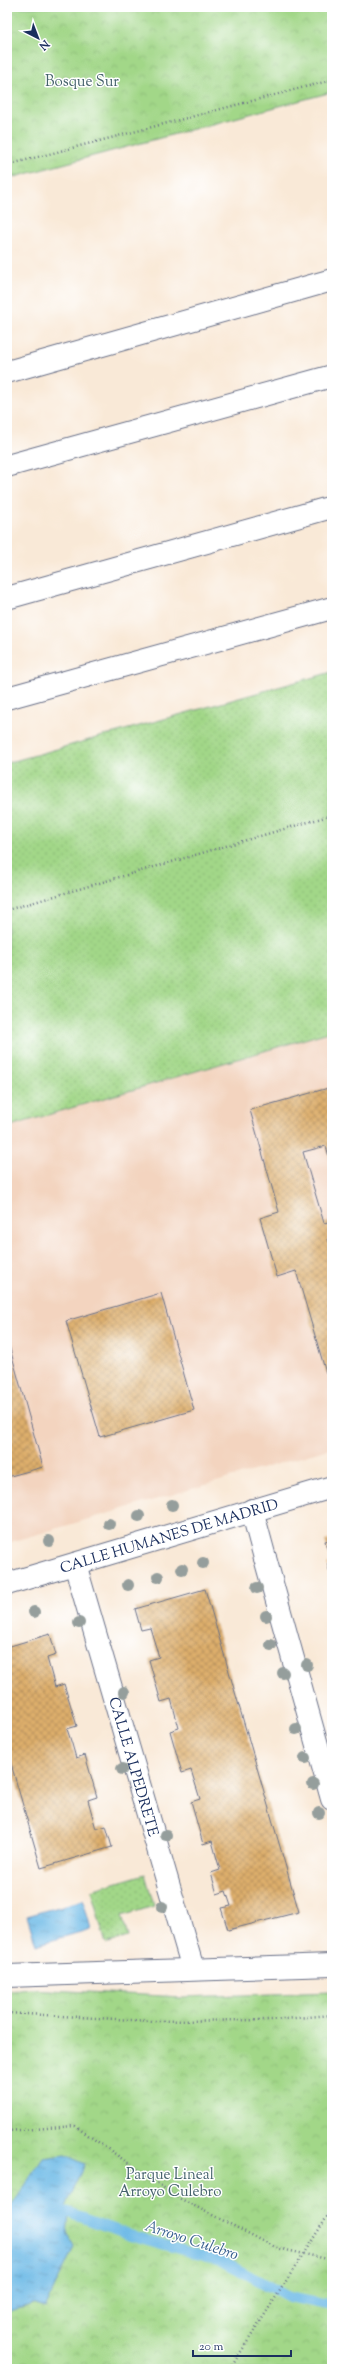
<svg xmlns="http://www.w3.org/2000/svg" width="339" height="2376" viewBox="0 0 339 2376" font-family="'Sorts Mill Goudy',serif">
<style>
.built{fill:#f3d4bf}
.grass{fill:url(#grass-dots);stroke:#5e8373}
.park{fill:url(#park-crowns);stroke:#5e8373}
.water{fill:url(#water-ripples);stroke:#4474a2}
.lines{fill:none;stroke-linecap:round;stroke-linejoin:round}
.stream{stroke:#6cb9e6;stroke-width:10}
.building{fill:url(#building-cross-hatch)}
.pedestrian-casing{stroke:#697088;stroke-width:24}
.minor-casing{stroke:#697088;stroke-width:24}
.tertiary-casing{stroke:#697088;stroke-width:24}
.motorway-casing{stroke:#697088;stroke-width:24}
.path{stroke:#697088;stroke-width:2.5;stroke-dasharray:1 3;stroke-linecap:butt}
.pedestrian{stroke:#fff;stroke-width:22}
.minor{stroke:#fff;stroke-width:22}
.tertiary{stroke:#fff;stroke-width:22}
.motorway{stroke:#fff;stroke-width:22}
.tree{fill:#959e9c}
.labels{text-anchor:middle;stroke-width:3;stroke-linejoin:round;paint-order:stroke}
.park-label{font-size:15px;fill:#44616b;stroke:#fff}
.street-label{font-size:15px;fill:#1b2f5e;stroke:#fff}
.water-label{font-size:16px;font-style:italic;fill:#375f8e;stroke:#fff}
</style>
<defs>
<pattern id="grass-dots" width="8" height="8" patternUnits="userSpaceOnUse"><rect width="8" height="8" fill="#a2d788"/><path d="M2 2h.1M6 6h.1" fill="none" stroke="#8bb978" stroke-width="1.8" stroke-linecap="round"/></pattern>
<pattern id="park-crowns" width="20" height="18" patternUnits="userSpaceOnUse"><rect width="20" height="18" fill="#a2d788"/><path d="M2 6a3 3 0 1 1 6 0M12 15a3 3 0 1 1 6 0" fill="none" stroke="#8bb978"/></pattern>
<pattern id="water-ripples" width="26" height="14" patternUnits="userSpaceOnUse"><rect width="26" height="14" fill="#6cb9e6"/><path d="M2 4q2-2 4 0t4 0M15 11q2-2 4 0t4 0" fill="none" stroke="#5897be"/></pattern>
<pattern id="building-cross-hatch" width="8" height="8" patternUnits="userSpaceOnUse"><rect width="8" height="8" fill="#ddae6c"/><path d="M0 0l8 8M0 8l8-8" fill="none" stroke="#b28e5c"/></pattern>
</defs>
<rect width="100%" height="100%" fill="#fff"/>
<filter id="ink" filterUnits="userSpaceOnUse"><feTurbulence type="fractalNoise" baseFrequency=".025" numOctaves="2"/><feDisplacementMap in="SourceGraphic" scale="8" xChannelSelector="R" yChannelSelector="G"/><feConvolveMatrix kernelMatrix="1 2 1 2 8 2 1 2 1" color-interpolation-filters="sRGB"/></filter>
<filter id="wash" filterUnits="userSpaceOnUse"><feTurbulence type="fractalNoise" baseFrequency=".012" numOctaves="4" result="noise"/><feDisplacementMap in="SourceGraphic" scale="16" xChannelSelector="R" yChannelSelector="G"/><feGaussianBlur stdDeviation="0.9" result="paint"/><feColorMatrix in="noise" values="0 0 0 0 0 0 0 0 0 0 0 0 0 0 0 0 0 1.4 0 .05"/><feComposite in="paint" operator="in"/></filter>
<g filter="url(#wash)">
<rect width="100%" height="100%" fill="#f9e9d7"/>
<!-- built -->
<path class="built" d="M 332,1031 L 332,1448 L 7,1543 L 7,1127 Z"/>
<!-- grass -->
<path class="grass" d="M 332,672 L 332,1031 L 7,1127 L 7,763 Z
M 145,1874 L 154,1906 L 122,1916 L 128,1937 L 106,1944 L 91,1890 Z"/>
<!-- park -->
<path class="park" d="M 7,7 L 332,7 L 332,92 L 7,179 Z
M 31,1989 L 182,1997 L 332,1992 L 332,2369 L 7,2369 L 7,1991 Z"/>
<!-- water -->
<path class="water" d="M 83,1900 L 91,1929 L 36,1945 L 27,1916 Z
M 65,2155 L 85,2164 L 64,2211 L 69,2214 L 67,2232 L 74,2247 L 45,2308 L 33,2304 L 7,2312 L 7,2209 L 13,2204 L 43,2158 Z"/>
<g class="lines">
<!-- stream -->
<path class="stream" d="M 53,2217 L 64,2211 L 130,2235 L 224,2262 L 289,2297 L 332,2306"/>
</g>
<g id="blocks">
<!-- building -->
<path class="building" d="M 332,1087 L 332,1167 L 326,1146 L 303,1152 L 324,1223 L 332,1221 L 332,1238 L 328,1239 L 332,1251 L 332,1371 L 326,1373 L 296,1271 L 277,1277 L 260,1218 L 279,1212 L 250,1110 Z
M 161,1293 L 194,1410 L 100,1437 L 66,1321 Z
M 7,1338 L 43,1467 L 7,1477 Z
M 332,1539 L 332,1579 L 327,1564 L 331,1562 L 325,1541 Z
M 205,1589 L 299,1912 L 228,1930 L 221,1908 L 231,1906 L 226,1891 L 217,1894 L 211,1873 L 220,1870 L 212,1841 L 203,1844 L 191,1802 L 200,1799 L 191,1770 L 182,1773 L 170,1731 L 179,1728 L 171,1699 L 161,1702 L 149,1660 L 159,1657 L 150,1628 L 141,1630 L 135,1609 Z
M 50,1634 L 56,1655 L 47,1658 L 55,1687 L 64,1684 L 77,1726 L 67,1729 L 72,1744 L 76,1758 L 85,1755 L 97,1797 L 88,1800 L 96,1829 L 106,1826 L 112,1847 L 41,1868 L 7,1750 L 7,1647 Z"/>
</g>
</g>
<g filter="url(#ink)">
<use href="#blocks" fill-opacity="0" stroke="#697088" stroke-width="1"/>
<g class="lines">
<defs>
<path id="pedestrian" d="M 252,1510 L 265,1558"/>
<g id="minor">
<path d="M 265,1558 L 332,1799"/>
<path id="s1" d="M 75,1564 L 193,1969"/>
<path d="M 7,1976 L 332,1965"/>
</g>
<g id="tertiary">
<path id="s2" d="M 7,1584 L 332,1487"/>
</g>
<path id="motorway" d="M 7,372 L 332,280
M 7,466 L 332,376
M 7,598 L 332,507
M 7,698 L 332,608"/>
</defs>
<!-- pedestrian casing -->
<use href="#pedestrian" class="pedestrian-casing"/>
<!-- minor casing -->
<use href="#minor" class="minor-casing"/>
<!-- tertiary casing -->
<use href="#tertiary" class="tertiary-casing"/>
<!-- motorway casing -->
<use href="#motorway" class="motorway-casing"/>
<!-- path -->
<path class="path" d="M 7,165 L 332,80
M 7,910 L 332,815
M 7,2013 L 151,2021 L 271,2020 L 332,2015
M 7,2131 L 75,2126 L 177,2197 L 277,2248 L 332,2260
M 230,2369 L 332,2209"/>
<!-- pedestrian -->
<use href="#pedestrian" class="pedestrian"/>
<!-- minor -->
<use href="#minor" class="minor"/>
<!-- tertiary -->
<use href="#tertiary" class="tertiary"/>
<!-- motorway -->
<use href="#motorway" class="motorway"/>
</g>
<!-- trees -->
<g class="tree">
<circle cx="172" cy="1505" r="6"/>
<circle cx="139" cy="1516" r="6"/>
<circle cx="109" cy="1524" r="6"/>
<circle cx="49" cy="1541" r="6"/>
<circle cx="203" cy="1563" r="6"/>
<circle cx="182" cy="1569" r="6"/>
<circle cx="158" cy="1577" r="6"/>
<circle cx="128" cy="1585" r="6"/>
<circle cx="257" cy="1588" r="6"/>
<circle cx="34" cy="1612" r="6"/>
<circle cx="266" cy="1616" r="6"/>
<circle cx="79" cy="1623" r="6"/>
<circle cx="271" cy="1645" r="6"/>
<circle cx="307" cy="1665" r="6"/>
<circle cx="283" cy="1673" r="6"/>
<circle cx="124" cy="1692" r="6"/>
<circle cx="296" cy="1729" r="6"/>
<circle cx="305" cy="1758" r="6"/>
<circle cx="122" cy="1769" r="6"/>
<circle cx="313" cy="1784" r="6"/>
<circle cx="319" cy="1813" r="6"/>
<circle cx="166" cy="1835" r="6"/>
<circle cx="162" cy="1907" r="6"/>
</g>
</g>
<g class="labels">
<!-- park labels -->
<g class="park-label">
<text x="82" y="86">Bosque Sur</text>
<text x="170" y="2179">Parque Lineal<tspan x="170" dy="17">Arroyo Culebro</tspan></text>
</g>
<!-- street labels -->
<g class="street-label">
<text dy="5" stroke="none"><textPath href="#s2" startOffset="169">CALLE HUMANES DE MADRID</textPath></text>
<text dy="5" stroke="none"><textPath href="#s1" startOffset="211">CALLE ALPEDRETE</textPath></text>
</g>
<!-- water labels -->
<g class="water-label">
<text transform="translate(192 2239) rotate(18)" y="6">Arroyo Culebro</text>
</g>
</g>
<!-- margin -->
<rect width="339" height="2376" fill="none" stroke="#fff" stroke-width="24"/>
<!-- north arrow -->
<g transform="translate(38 38) rotate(138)" stroke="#ffffff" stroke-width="3" paint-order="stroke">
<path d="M0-3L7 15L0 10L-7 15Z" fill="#1b2f5e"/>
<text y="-6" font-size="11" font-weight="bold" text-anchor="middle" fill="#1b2f5e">N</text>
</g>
<!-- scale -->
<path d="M193 2350v6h98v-6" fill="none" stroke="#1b2f5e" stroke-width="2"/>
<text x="199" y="2350" font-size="12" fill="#1b2f5e" stroke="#ffffff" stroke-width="3" paint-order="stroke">20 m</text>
</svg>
